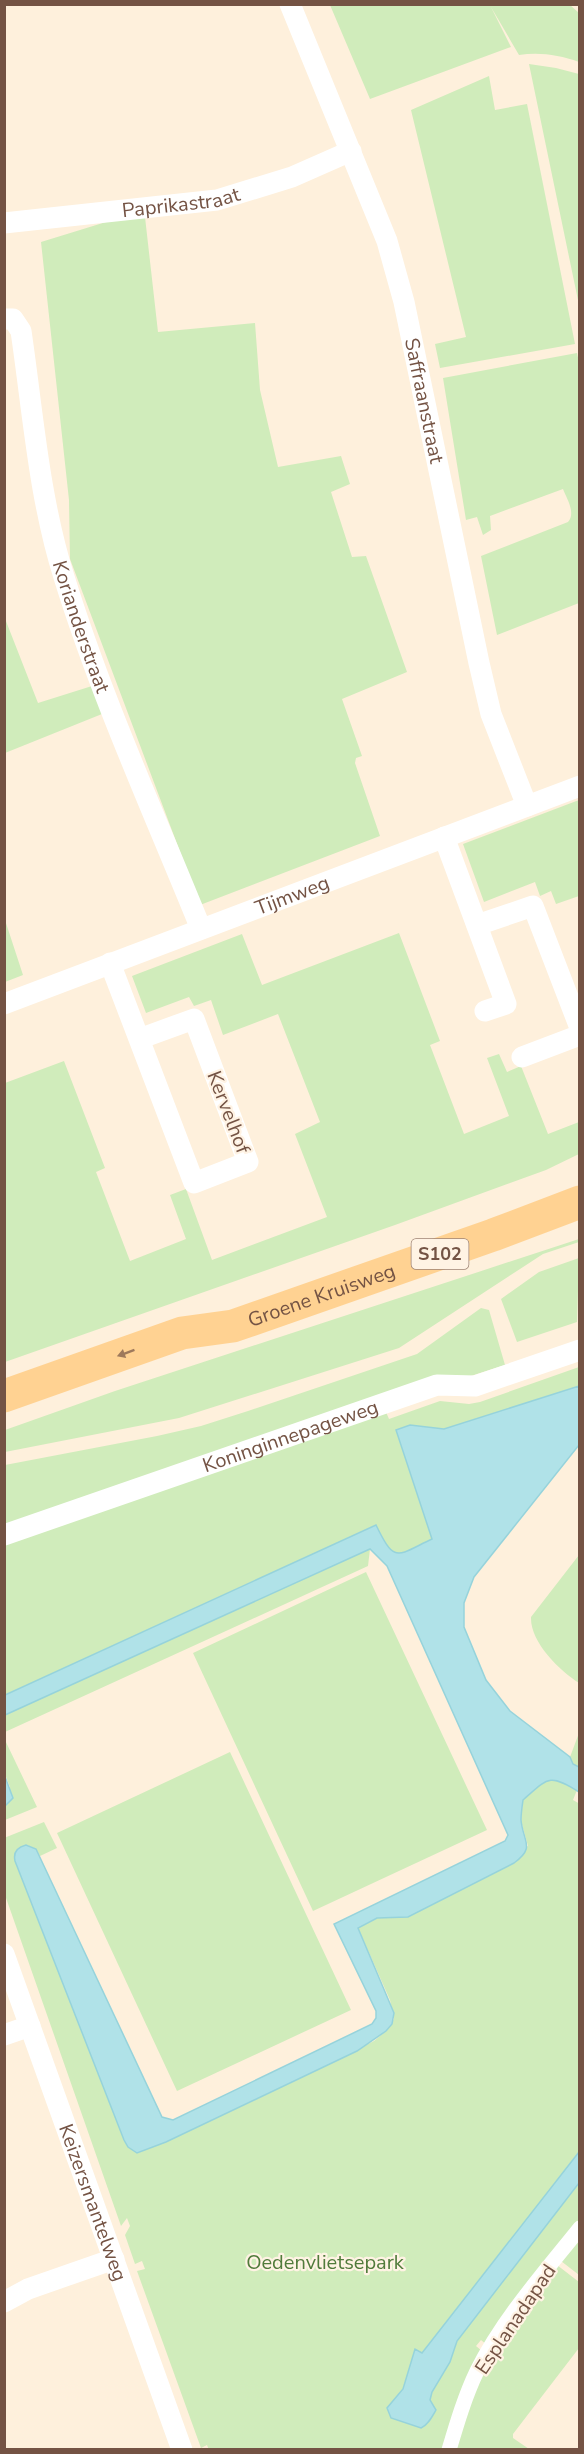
<svg xmlns="http://www.w3.org/2000/svg" width="584" height="2454" viewBox="0 0 584 2454" font-family="'Nunito Sans',sans-serif">
<style>
.green{fill:#d0ecbb}
.water{fill:#b0e2e8;stroke:#96d3db;stroke-width:1.5}
.lines{fill:none;stroke-linecap:round;stroke-linejoin:round}
.pedestrian{stroke:#fff;stroke-width:15}
.minor{stroke:#fff;stroke-width:21}
.primary{stroke:#ffd292;stroke-width:33}
.oneway{fill:#9e795b}
.labels{text-anchor:middle;stroke-width:4.5;stroke-linejoin:round;paint-order:stroke}
.shield{fill:#fff3e4;stroke:#9e8374;stroke-width:1.5}
.shield-label{font-size:18px;font-weight:bold;fill:#745344}
.street-label{font-size:20px;fill:#745344;stroke:#fff3e4}
.park-label{font-size:20px;fill:#517b3b;stroke:#fff3e4}
</style>
<rect width="100%" height="100%" fill="#fef0dc"/>
<!-- green -->
<path class="green" d="M 330,5 L 570,5 L 579,13 L 579,62 C 559,55 540,52 519,55 L 491,7 L 511,47 L 370,99 Z
M 529,64 L 556,68 L 579,74 L 579,305 Z
M 489,76 L 495,110 L 527,104 L 575,344 L 440,368 L 435,344 L 466,337 L 411,110 Z
M 145,217 L 158,332 L 255,323 L 260,390 L 278,467 L 341,456 L 350,484 L 331,492 L 352,557 L 366,556 L 407,672 L 342,699 L 362,756 L 356,758 L 355,763 L 380,836 L 200,905 L 70,559 L 69,500 L 41,242 L 106,222 Z
M 577,353 L 580,367 L 579,603 L 497,635 L 481,556 L 568,522 C 576,513 567,499 563,489 L 490,516 L 491,530 L 483,535 L 477,517 L 466,520 L 443,378 Z
M 4,616 L 38,703 L 92,686 L 102,714 L 5,753 Z
M 579,800 L 579,896 L 556,904 L 551,891 L 540,896 L 535,882 L 484,902 L 463,844 Z
M 5,920 L 23,975 L 5,982 L 4,982 Z
M 399,933 L 440,1041 L 430,1045 L 464,1134 L 509,1116 L 487,1058 L 499,1054 L 507,1072 L 521,1066 L 548,1134 L 579,1122 L 579,1154 L 546,1170 L 395,1225 L 5,1362 L 5,1083 L 64,1061 L 105,1168 L 96,1172 L 130,1261 L 186,1239 L 170,1195 L 186,1189 L 212,1260 L 327,1217 L 295,1134 L 320,1122 L 278,1014 L 223,1035 L 211,1000 L 194,1006 L 189,997 L 146,1013 L 132,976 L 242,934 L 262,985 Z
M 579,1239 L 579,1242 L 543,1254 L 399,1348 L 179,1418 L 5,1452 L 5,1430 L 115,1391 Z
M 579,1258 L 577,1322 L 517,1342 L 501,1299 L 539,1272 Z
M 481,1308 L 489,1310 L 505,1365 L 5,1526 L 5,1465 L 157,1436 L 201,1426 L 248,1411 L 417,1354 Z
M 579,1367 L 579,1386 L 444,1429 L 410,1425 L 433,1539 C 421,1545 397,1562 387,1547 C 383,1541 380,1532 376,1525 L 5,1695 L 4,1543 L 386,1412 L 389,1419 L 440,1401 L 469,1404 L 480,1402 Z
M 370,1549 L 368,1566 L 5,1732 L 4,1715 Z
M 579,1555 L 579,1683 C 559,1670 530,1642 531,1617 Z
M 366,1572 L 487,1830 L 313,1911 L 193,1653 Z
M 579,1733 L 579,1767 L 573,1764 L 570,1757 Z
M 5,1740 L 37,1807 L 5,1820 L 4,1806 L 8,1804 L 10,1787 L 5,1774 Z
M 230,1752 L 351,2010 L 177,2091 L 57,1833 Z
M 554,1779 L 561,1780 L 577,1790 L 573,1800 L 580,1804 L 579,2220 L 487,2345 L 481,2340 L 476,2346 L 482,2351 L 446,2449 L 209,2450 L 207,2445 L 201,2448 L 137,2271 L 145,2269 L 142,2261 L 135,2264 L 125,2235 L 130,2226 L 127,2218 L 121,2226 L 5,1895 L 4,1838 L 44,1822 L 57,1848 L 40,1856 L 36,1849 L 27,1845 L 17,1849 L 14,1857 L 124,2139 L 257,2099 L 374,2041 L 386,2031 L 394,2019 L 390,2000 L 358,1928 L 377,1918 L 408,1917 L 528,1846 L 521,1821 L 523,1800 L 545,1781 Z
M 576,2240 L 579,2243 L 579,2275 L 561,2261 Z
M 557,2265 L 579,2282 L 579,2348 L 513,2434 L 513,2438 L 529,2449 L 455,2450 L 471,2397 L 502,2339 Z"/>
<!-- water -->
<path class="water" d="M 579,1386 L 579,1445 L 474,1577 L 464,1603 L 464,1627 L 486,1680 L 510,1711 L 570,1757 L 573,1764 L 579,1767 L 579,1792 C 549,1773 548,1778 523,1800 C 522,1807 521,1814 521,1820 C 523,1842 536,1847 514,1863 L 408,1917 L 377,1918 L 358,1928 L 394,2013 L 392,2024 L 386,2031 L 357,2051 L 166,2142 L 137,2153 L 128,2147 L 124,2140 L 15,1861 C 13,1852 18,1847 26,1845 L 36,1849 L 162,2117 L 173,2120 L 372,2024 L 376,2018 L 376,2011 L 334,1924 L 505,1841 L 508,1835 L 387,1566 L 370,1549 L 5,1715 L 5,1695 L 376,1525 C 395,1564 396,1556 432,1539 L 396,1430 L 410,1425 L 444,1429 Z
M 4,1774 L 13,1798 L 5,1806 L 4,1806 Z
M 579,2152 L 579,2183 L 457,2341 L 450,2362 L 432,2392 L 430,2400 L 436,2410 C 432,2417 428,2425 421,2428 L 391,2418 L 387,2408 L 403,2389 L 415,2349 L 422,2353 Z"/>
<g class="lines">
<!-- pedestrian -->
<path class="pedestrian" d="M 449,2450 C 457,2423 465,2396 477,2371 C 503,2319 544,2273 580,2228"/>
<!-- minor -->
<g class="minor">
<path id="s1" d="M 290,4 L 387,241 L 404,302 L 479,663 L 491,714 L 527,806"/>
<path id="s2" d="M 4,223 L 217,200 L 292,177 L 351,151"/>
<path id="s3" d="M 4,319 L 13,319 L 21,331 C 33,413 39,498 64,577 C 101,697 154,813 201,929"/>
<path d="M 444,837 L 506,1004 L 485,1011"/>
<path d="M 477,925 L 533,906 L 580,1028"/>
<path d="M 110,963 L 194,1183 L 248,1162 L 194,1019 L 139,1039"/>
<path id="s4" d="M 4,1004 L 580,786"/>
<path d="M 522,1057 L 580,1035"/>
<path id="s5" d="M 4,1535 L 437,1385 L 475,1386 L 580,1350"/>
<path id="s6" d="M 4,1954 L 182,2450"/>
<path d="M 4,2035 L 30,2026"/>
<path d="M 4,2302 L 28,2289 L 114,2259"/>
</g>
<!-- primary -->
<path class="primary" id="s7" d="M 4,1396 L 182,1333 L 233,1326 L 493,1235 L 580,1202"/>
</g>
<!-- one-way arrows -->
<defs><path id="oneway-solid" d="M-6-.8H1V-3.2L6.5 0L1 3.2V.8H-6Z" transform="scale(1.5)"/></defs>
<use class="oneway" href="#oneway-solid" transform="translate(126 1353) rotate(160)"/>
<g class="labels">
<!-- shield labels -->
<rect class="shield" x="411.5" y="1239" width="57" height="30" rx="4.5"/>
<g class="shield-label">
<text x="440" y="1260">S102</text>
</g>
<!-- street labels -->
<g class="street-label">
<text dy="7" stroke="none"><textPath href="#s2" startOffset="178">Paprikastraat</textPath></text>
<text dy="7" stroke="none"><textPath href="#s1" startOffset="420">Saffraanstraat</textPath></text>
<text dy="7" stroke="none"><textPath href="#s3" startOffset="326">Korianderstraat</textPath></text>
<text dy="7" stroke="none"><textPath href="#s4" startOffset="308">Tijmweg</textPath></text>
<text transform="translate(229 1112) rotate(69)" y="7">Kervelhof</text>
<text dy="7" stroke="none"><textPath href="#s7" startOffset="334">Groene Kruisweg</textPath></text>
<text dy="7" stroke="none"><textPath href="#s5" startOffset="303">Koninginnepageweg</textPath></text>
<text dy="7" stroke="none"><textPath href="#s6" startOffset="264">Keizersmantelweg</textPath></text>
<text transform="translate(515 2319) rotate(-56)" y="7">Esplanadapad</text>
</g>
<!-- park labels -->
<g class="park-label">
<text x="325" y="2269">Oedenvlietsepark</text>
</g>
</g>
<!-- border -->
<rect width="584" height="2454" fill="none" stroke="#745344" stroke-width="12"/>
</svg>
